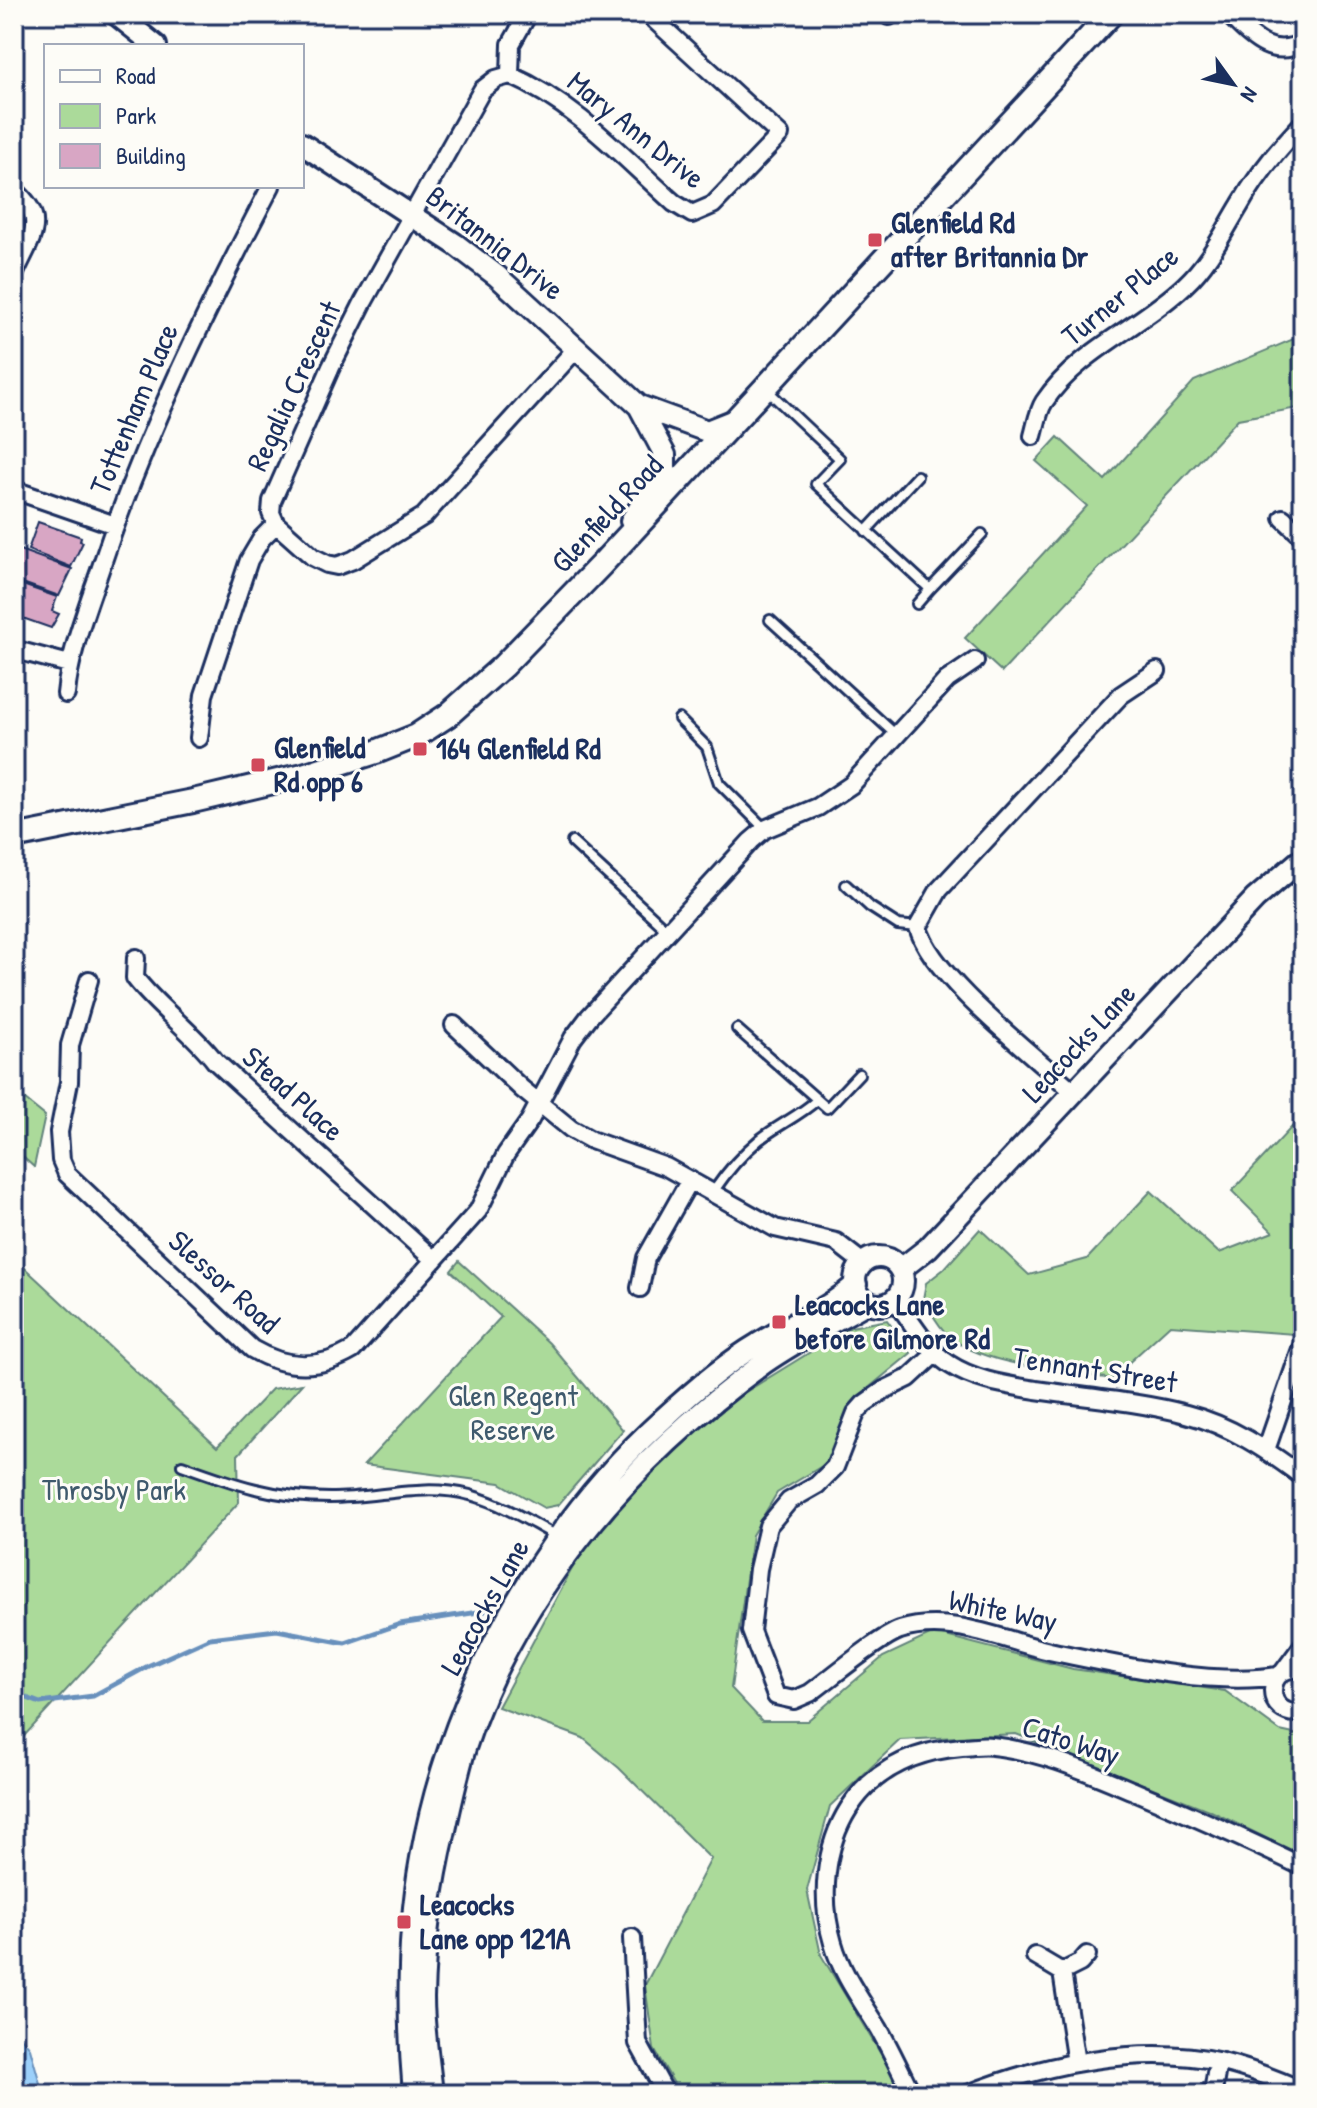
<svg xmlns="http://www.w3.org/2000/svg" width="1317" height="2108" viewBox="0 0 1317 2108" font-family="'Patrick Hand',sans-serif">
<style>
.green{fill:#abda9a;stroke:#63847c;stroke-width:2}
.water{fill:#9cd0fa;stroke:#6890bc;stroke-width:2}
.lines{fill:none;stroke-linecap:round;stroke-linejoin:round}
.stream{stroke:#6890bc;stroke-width:5}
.building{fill:#d8a6c4;stroke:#1b2f5e;stroke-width:2}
.service-casing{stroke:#1b2f5e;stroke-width:14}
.minor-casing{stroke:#1b2f5e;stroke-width:22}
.tertiary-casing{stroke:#1b2f5e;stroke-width:26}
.secondary-casing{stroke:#1b2f5e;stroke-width:28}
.service{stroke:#fdfcf7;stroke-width:8}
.minor{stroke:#fdfcf7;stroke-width:16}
.tertiary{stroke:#fdfcf7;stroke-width:20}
.secondary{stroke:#fdfcf7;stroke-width:22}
.poi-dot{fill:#d1495b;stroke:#fdfcf7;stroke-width:3}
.labels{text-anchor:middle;stroke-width:6;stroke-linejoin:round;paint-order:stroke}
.street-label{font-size:30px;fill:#1b2f5e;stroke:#fdfcf7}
.poi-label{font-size:30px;font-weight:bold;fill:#1b2f5e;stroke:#fdfcf7;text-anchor:start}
.park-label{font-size:30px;fill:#3f5a6d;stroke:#fdfcf7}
</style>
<rect width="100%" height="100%" fill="#fdfcf7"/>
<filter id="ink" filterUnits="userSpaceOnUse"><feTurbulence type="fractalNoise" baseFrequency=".0125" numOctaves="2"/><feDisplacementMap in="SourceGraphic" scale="16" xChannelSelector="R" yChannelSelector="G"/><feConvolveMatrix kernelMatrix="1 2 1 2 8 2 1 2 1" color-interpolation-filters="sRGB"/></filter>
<g filter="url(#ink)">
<!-- green -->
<path class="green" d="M 1303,335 L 1303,407 L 1238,419 L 1002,672 L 965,638 L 1087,506 L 1036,461 L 1058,437 L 1105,480 L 1194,381 Z
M 14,1091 L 45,1116 L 34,1167 L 14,1149 Z
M 1303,1115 L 1303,1310 L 1294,1321 L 1294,1334 L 1170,1325 L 1111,1379 C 1065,1371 981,1366 948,1335 C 937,1325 931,1311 923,1299 L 926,1283 L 944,1269 L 980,1229 L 1029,1275 L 1087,1259 L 1151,1191 L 1219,1253 L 1273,1232 L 1232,1191 Z
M 14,1258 L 217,1447 L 272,1389 L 302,1384 L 238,1455 L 239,1502 L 14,1747 Z
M 459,1261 L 549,1343 L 623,1430 L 558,1505 L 544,1508 L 500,1483 L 364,1465 L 501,1317 L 451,1271 Z
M 887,1320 L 911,1353 L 855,1399 L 827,1463 L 777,1493 L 752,1535 L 731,1688 L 762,1721 L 807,1721 L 883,1657 L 934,1633 L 1073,1669 L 1225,1691 L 1280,1731 L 1303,1736 L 1303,1856 L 1211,1811 L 1016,1734 L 900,1740 L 830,1806 L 807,1890 L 821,1955 L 905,2094 L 680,2094 L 654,2049 L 645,1985 L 711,1859 L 619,1768 L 583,1738 L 498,1707 L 582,1550 L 662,1460 L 744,1393 L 851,1327 Z"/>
<!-- water -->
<path class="water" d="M 14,2028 L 30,2048 L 43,2094 L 14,2094 Z"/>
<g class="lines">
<!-- stream -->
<path class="stream" d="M 14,1693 L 40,1703 L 93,1696 L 150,1665 L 210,1638 L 277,1630 L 345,1643 L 400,1624 L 485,1611"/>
</g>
<!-- building -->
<path class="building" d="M 38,522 L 81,537 L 80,541 L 83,542 L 71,567 L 28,550 Z
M 17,549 L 72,569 L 59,596 L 14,580 L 14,556 Z
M 14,582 L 57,597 L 52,611 L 59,614 L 51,628 L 14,615 Z"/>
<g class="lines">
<defs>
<path id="service" d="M 766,389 L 840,459 L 816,484 L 930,589 L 917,604
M 866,531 L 917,476
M 930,589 L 982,534
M 770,620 L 896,735
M 679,719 L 707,747 L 719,783 L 765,829
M 572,842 L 668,931
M 846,885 L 870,907 L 898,925 L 918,927
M 737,1029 L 827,1108 L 859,1074
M 713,1192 C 726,1173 742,1154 759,1140 C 778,1125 799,1116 817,1100
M 182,1465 C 234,1484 274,1498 330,1498 C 378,1498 423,1483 470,1495 C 502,1504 529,1521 558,1537"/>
<path id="minor" d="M 1228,14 C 1250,35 1271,61 1303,42
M 889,16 L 891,14
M 510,75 L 511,44 L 528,14
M 14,190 C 50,220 30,238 14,275
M 577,348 L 424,516 L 353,560 L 337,566 L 327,564 L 313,557 L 276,524 L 271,513 L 272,501 L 331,367 L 364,301 L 482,90 L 496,79 L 510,75 C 574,103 622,156 674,203 L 692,214 L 713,205 L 780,135 L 648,14
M 1033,436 C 1036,426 1038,411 1044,402 C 1079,350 1141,327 1185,285 C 1209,263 1223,233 1240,205 C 1257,175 1279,148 1303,123
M 14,490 L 115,525
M 1283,518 L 1303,537
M 14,654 L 20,651 L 69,664
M 66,694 C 70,651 86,611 100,570 C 144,436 206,311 271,186
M 199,738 L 204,695 L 249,560 L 262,538 L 276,524
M 136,958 L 135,978 C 158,1008 191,1030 215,1061 L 434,1260
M 89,980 L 70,1045 L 69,1082 L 59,1132 L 61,1160 L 67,1174 L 252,1349 C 286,1369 319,1370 353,1350 L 478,1211 L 506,1154 L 530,1120 L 573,1038 L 589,1017 L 751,841 L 765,829 L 818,807 L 851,785 L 947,680 L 975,661
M 454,1025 L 522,1089 L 571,1129 L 591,1140 L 666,1167 L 775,1228 L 836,1242 L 863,1263
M 1075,1093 C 1035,1056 931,977 918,927 L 939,890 L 1121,695 L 1157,671
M 640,1288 L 646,1258 L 690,1180
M 895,1299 C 911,1321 926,1349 949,1364 C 975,1381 1007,1385 1036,1390 C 1084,1397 1140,1402 1186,1414 C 1230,1425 1267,1450 1303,1477
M 936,1353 L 909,1378 L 884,1390 L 864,1404 L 856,1413 L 835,1467 L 817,1485 L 789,1501 L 768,1526 L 758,1569 L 751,1631 L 776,1696 L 794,1700 L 810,1693 C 831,1678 879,1637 900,1630 C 952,1614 1004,1641 1054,1652 C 1123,1666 1209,1686 1278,1676
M 1266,1450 L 1303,1343
M 1303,1670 C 1263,1661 1263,1720 1303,1712
M 1283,1672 L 1303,1645
M 632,1938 L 638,2043 L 666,2094
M 1035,1956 L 1062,1972 L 1076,2063
M 1062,1972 L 1080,1963 L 1087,1955
M 912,2094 C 901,2072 891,2050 879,2029 C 862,2001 842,1975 833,1943 C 820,1900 824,1847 849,1808 C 875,1768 915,1751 962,1747 C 972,1747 982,1744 992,1746 C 1042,1751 1090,1773 1136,1792 C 1193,1816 1248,1840 1303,1867
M 968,2094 C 1043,2064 1141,2044 1222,2062 C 1250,2069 1276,2079 1303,2091
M 1209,2094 L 1214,2086 L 1218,2061"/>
<path id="tertiary" d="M 116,14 L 156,46
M 302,144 L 455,244 L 497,276 L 639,406 L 665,455 L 665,470 L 631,521
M 639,406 L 707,431 L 737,419
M855 1281a24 24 0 1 1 48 0a24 24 0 1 1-48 0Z
M 901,1269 L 928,1248 L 1255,899 L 1303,858
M 414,2094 C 407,2015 407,1936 421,1858 C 450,1695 540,1530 663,1419 C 692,1392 724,1364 758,1344 C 791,1323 827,1311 856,1284
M 432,2094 C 429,2062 423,2030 423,1998 C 424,1942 432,1885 445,1830 C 451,1803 457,1775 465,1748 C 515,1592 633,1458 764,1363 C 797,1340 833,1322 868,1302"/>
<path id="secondary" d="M 14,837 L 193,801 L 303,775 L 376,752 L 416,736 L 448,715 L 503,666 L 601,565 L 1111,14"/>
</defs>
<!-- service casing -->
<use href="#service" class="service-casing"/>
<!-- minor casing -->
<use href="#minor" class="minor-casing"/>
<!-- tertiary casing -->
<use href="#tertiary" class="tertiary-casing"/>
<!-- secondary casing -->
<use href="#secondary" class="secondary-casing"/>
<!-- service -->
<use href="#service" class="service"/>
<!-- minor -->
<use href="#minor" class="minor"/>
<!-- tertiary -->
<use href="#tertiary" class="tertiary"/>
<!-- secondary -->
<use href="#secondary" class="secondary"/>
</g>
</g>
<!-- markers -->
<g class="poi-dot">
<rect x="867" y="232" width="16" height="16" rx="4"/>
<rect x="412" y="741" width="16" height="16" rx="4"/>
<rect x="250" y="757" width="16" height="16" rx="4"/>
<rect x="771" y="1314" width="16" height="16" rx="4"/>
<rect x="396" y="1914" width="16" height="16" rx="4"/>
</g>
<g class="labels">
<!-- street labels -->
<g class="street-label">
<text transform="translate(636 130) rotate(39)" y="10">Mary Ann Drive</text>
<text transform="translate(495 243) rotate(38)" y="10">Britannia Drive</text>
<text transform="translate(1120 296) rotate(-39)" y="10">Turner Place</text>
<text transform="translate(294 386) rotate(-65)" y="10">Regalia Crescent</text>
<text transform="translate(134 409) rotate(-67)" y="10">Tottenham Place</text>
<text transform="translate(607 514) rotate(-47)" y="10">Glenfield Road</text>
<text transform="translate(1079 1043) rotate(-47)" y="10">Leacocks Lane</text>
<text transform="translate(293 1094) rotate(42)" y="10">Stead Place</text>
<text transform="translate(224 1282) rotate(42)" y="10">Slessor Road</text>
<text transform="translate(1095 1370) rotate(9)" y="10">Tennant Street</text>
<text transform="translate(485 1607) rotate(-61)" y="10">Leacocks Lane</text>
<text transform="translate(1003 1611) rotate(12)" y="10">White Way</text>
<text transform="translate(1071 1741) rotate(18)" y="10">Cato Way</text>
</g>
<!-- poi labels -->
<g class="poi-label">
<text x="891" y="233">Glenfield Rd<tspan x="891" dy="34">after Britannia Dr</tspan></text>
<text x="274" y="758">Glenfield<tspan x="274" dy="34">Rd opp 6</tspan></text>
<text x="436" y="759">164 Glenfield Rd</text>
<text x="795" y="1315">Leacocks Lane<tspan x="795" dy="34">before Gilmore Rd</tspan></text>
<text x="420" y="1915">Leacocks<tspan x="420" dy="34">Lane opp 121A</tspan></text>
</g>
<!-- park labels -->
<g class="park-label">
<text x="513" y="1406">Glen Regent<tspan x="513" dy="34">Reserve</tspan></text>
<text x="114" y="1500">Throsby Park</text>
</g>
</g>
<!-- margin -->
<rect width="1317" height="2108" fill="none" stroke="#fdfcf7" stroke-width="48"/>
<rect x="24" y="24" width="1269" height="2060" fill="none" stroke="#1b2f5e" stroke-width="3" filter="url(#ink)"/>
<!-- legend -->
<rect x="44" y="44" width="260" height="144" fill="#fdfcf7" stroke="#a3aaba" stroke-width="2"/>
<rect x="60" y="70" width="40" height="12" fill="#fdfcf7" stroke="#a3aaba" stroke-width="2"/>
<text x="116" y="84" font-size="24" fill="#1b2f5e">Road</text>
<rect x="60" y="104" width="40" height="24" fill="#abda9a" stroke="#a3aaba" stroke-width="2"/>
<text x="116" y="124" font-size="24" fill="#1b2f5e">Park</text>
<rect x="60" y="144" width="40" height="24" fill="#d8a6c4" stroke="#a3aaba" stroke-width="2"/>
<text x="116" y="164" font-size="24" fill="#1b2f5e">Building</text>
<!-- north arrow -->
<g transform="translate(1233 84) rotate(123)" stroke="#fdfcf7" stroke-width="6" paint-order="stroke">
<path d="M0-6L14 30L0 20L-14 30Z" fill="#1b2f5e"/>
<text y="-12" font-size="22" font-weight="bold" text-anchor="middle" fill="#1b2f5e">N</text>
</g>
</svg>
